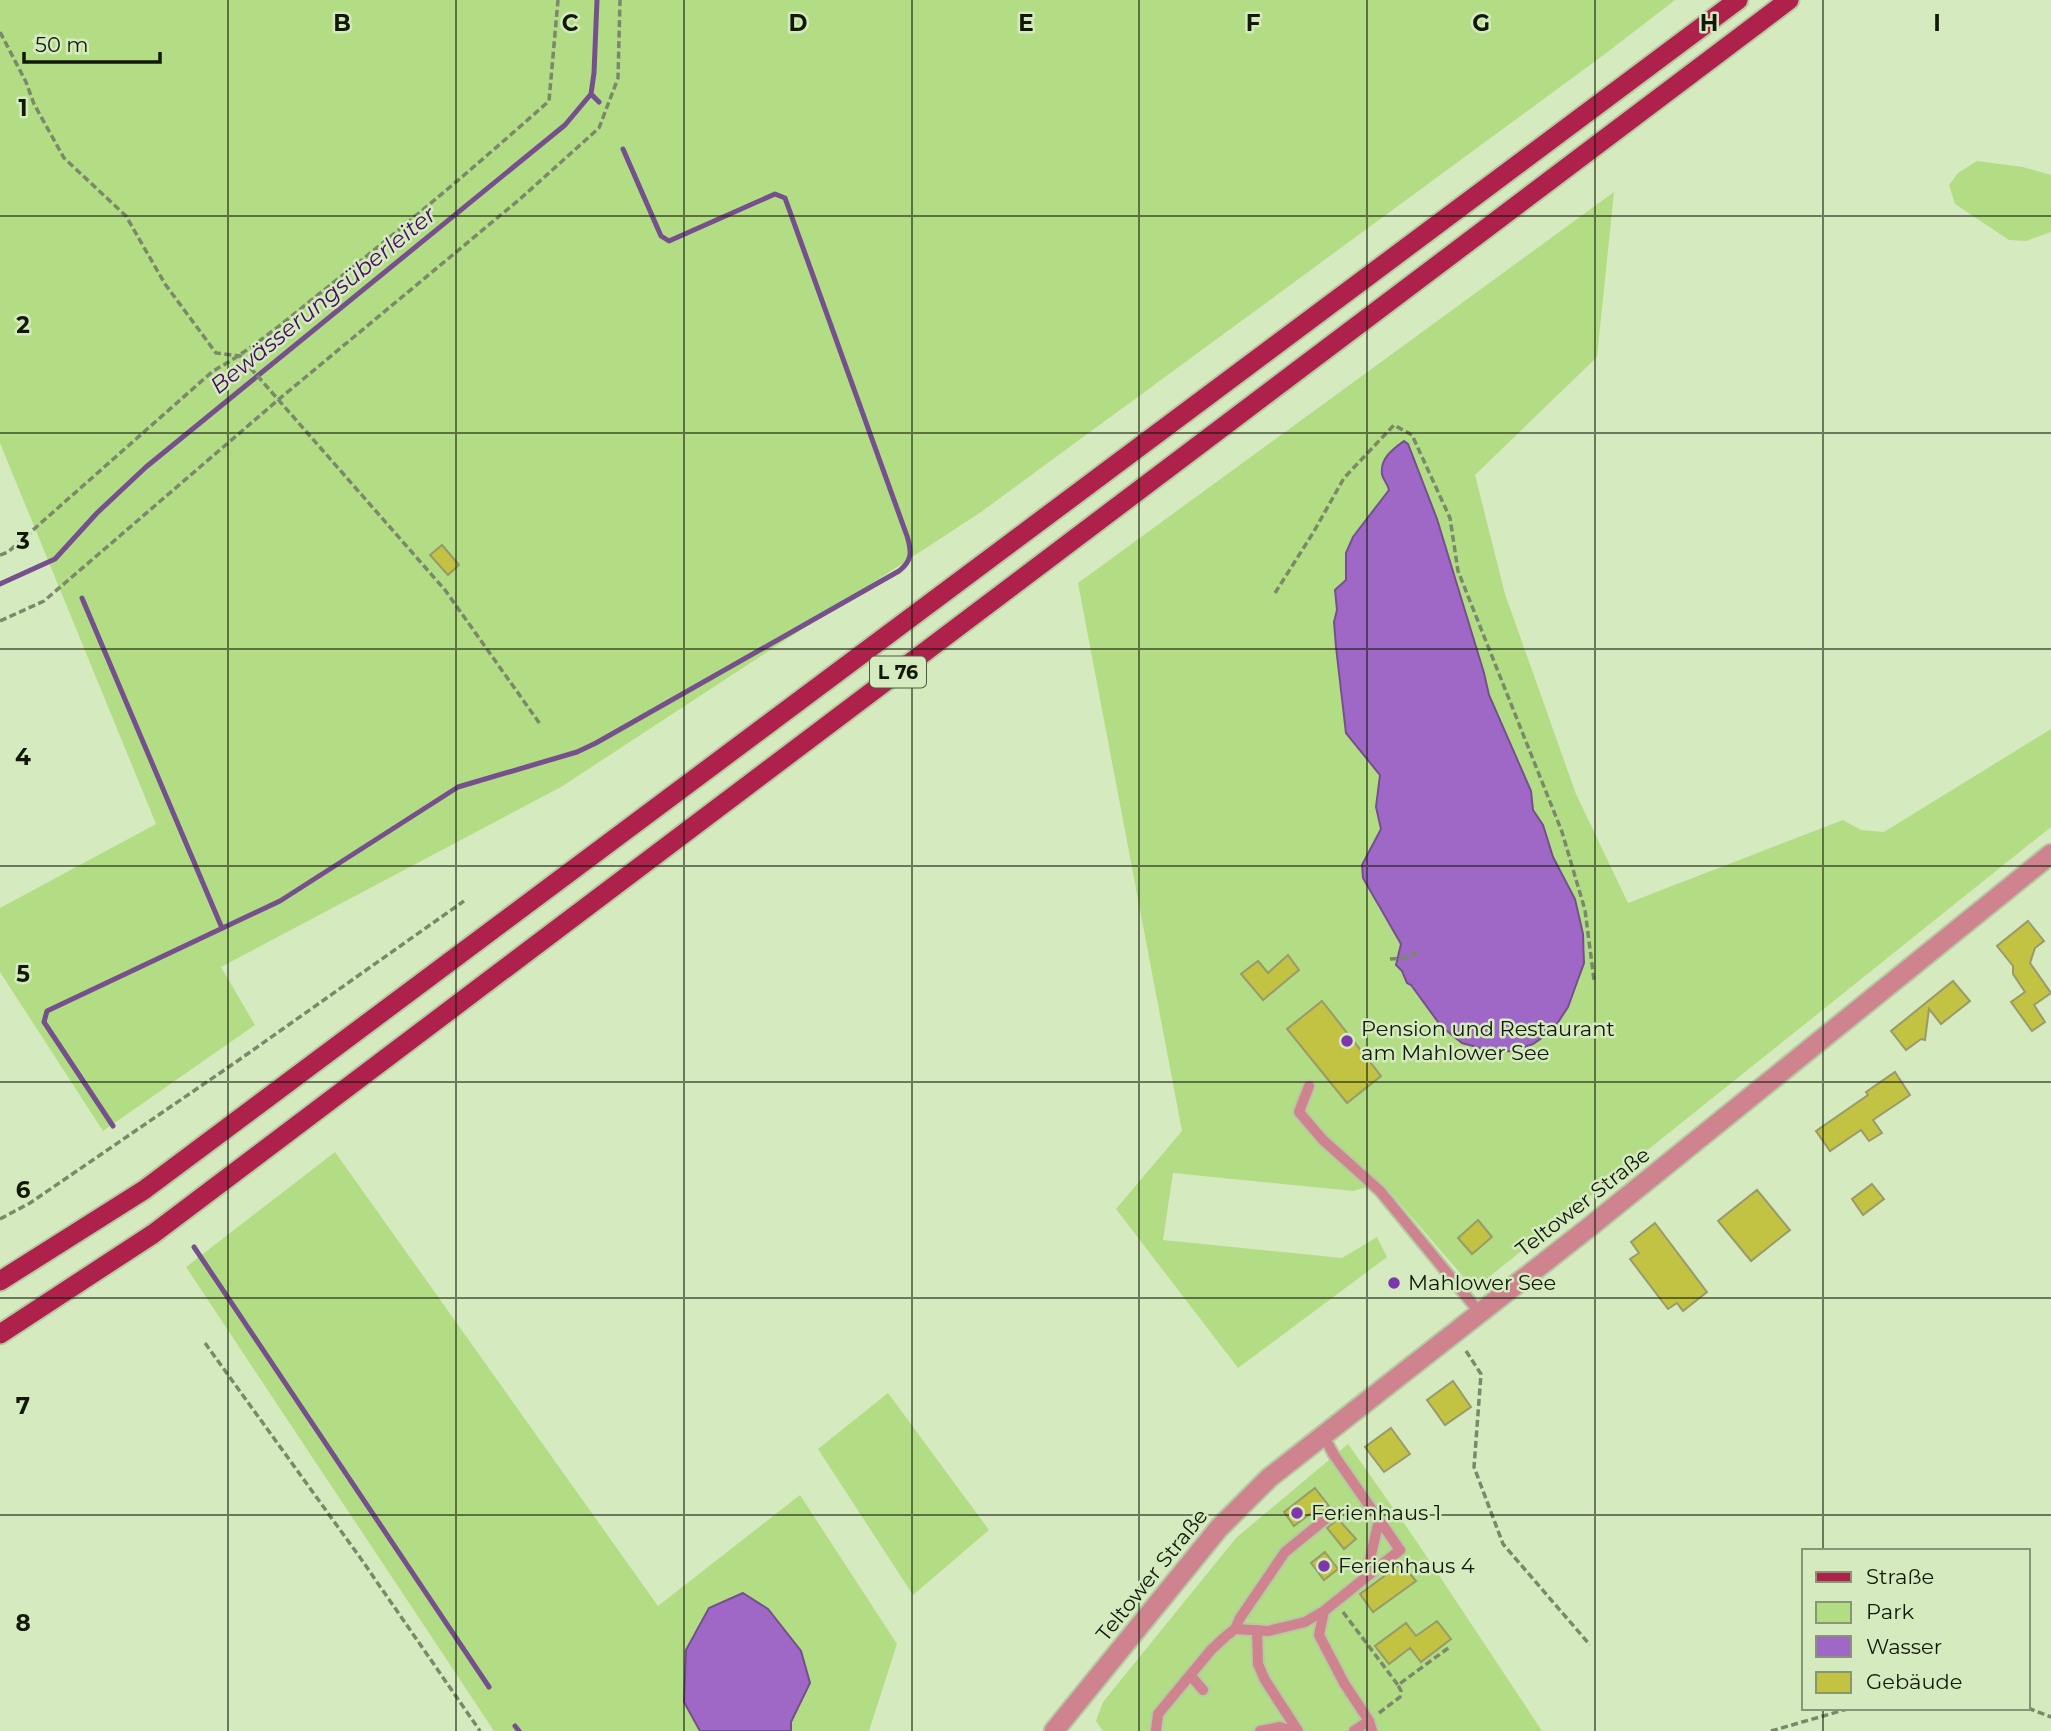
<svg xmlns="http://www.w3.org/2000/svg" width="2051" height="1731" viewBox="0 0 2051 1731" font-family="Montserrat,sans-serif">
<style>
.green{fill:#b2dd84;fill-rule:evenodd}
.water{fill:#9f68c6;stroke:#75508d;stroke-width:2}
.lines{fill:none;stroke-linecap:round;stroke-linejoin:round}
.stream{stroke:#75508d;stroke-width:5}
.building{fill:#c2c243;stroke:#999a6c;stroke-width:2}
.service-casing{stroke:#b6c9a2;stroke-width:14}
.minor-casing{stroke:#b6c9a2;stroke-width:23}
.primary-casing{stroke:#b6c9a2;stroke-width:23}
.path{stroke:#7a896a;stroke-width:3.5;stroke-dasharray:7 3.5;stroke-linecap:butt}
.service{stroke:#ce838f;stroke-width:10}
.minor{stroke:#ce838f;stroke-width:19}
.primary{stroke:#ad214b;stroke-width:19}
.grid{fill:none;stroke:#121909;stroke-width:2;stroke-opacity:0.55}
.poi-dot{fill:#7e37aa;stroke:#d5ebbf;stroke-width:2.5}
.labels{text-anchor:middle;stroke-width:5;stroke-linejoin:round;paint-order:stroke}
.shield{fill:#d5ebbf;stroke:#4c5840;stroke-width:2}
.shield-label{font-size:19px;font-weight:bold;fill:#121909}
.poi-label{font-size:21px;fill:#121909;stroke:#d5ebbf;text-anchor:start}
.street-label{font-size:21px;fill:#121909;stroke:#d5ebbf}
.water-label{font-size:23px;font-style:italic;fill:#450c64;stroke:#d5ebbf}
.grid-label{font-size:23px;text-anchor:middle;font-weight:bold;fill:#121909;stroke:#d5ebbf;stroke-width:5;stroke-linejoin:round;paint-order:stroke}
</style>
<rect width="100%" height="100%" fill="#d5ebbf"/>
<!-- green -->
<path class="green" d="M 0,0 L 1675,0 L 1605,54 L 981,512 L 561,787 L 221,967 L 255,1025 L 103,1131 L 0,972 L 0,908 L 156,824 L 0,443 Z
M 1977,161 L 2023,167 L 2051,175 L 2051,232 L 2026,241 L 2009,240 L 1955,204 L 1949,185 L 1958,173 Z
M 1614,192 L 1597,357 L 1475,475 L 1505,594 L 1576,794 L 1628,903 L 1843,820 L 1861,830 L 1884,832 L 2051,729 L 2051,827 L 1474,1289 L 1382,1183 L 1353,1191 L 1173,1173 L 1163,1240 L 1342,1258 L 1377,1237 L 1387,1257 L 1238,1368 L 1116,1209 L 1182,1131 L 1078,583 ZM 1407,441 L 1437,519 L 1484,673 L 1489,695 L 1531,791 L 1533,810 L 1543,825 L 1553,857 L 1569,886 L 1578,907 L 1585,949 L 1584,963 L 1580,978 L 1575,991 L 1533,1044 L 1513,1051 L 1495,1052 L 1462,1043 L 1441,1026 L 1404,977 L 1397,958 L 1401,944 L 1378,907 L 1362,865 L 1381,829 L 1376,807 L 1380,775 L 1374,766 L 1334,622 L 1346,580 L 1346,553 L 1353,537 L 1389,490 L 1383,477 Z
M 335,1152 L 658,1606 L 800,1495 L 897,1644 L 869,1731 L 791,1731 L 791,1722 L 810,1683 L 801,1652 L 768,1609 L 684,1702 L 700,1731 L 494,1731 L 186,1267 Z
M 888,1393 L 989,1530 L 913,1595 L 818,1449 Z
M 1348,1444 L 1415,1539 L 1542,1731 L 1103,1731 L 1096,1721 L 1103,1702 L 1236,1538 Z"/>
<!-- water -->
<path class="water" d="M 1404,441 L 1408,444 L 1437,519 L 1484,673 L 1489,695 L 1531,791 L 1533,810 L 1543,825 L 1553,857 L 1575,899 L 1583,934 L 1584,963 L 1568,1007 L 1553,1030 L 1533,1044 L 1513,1051 L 1495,1052 L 1462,1043 L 1441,1026 L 1411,985 L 1407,983 L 1402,971 L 1396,965 L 1401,944 L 1363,878 L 1362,865 L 1381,829 L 1376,807 L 1380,775 L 1346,733 L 1336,647 L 1334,622 L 1337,610 L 1335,590 L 1346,580 L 1346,553 L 1353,537 L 1389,490 C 1388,484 1383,480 1382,474 C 1380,458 1393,449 1404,441 Z
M 743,1593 L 768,1609 L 801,1651 L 810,1683 L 791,1722 L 791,1731 L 700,1731 L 684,1702 L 686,1650 L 709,1608 Z"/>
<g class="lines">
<!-- stream -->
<path class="stream" d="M 591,94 L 599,102
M 0,584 L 55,559 L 97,513 L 146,467 L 565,125 L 591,94 L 594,73 L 597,0
M 82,598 L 222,928
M 113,1126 L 44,1022 L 47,1011 L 280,901 L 458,787 L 577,752 L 596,743 L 899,571 C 912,561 912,552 907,536 L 785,198 L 775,194 L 669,241 L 661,236 L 623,149
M 194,1247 L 489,1687
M 515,1726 L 519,1731"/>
</g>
<!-- building -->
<path class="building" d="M 442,545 L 459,565 L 448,575 L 430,555 Z
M 2028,921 L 2044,941 L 2035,948 L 2030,963 L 2051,993 L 2034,1005 L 2045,1022 L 2032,1031 L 2011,1002 L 2025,992 L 2013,974 L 2013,966 L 1997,946 Z
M 1288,955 L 1299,970 L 1263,1000 L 1241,974 L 1258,961 L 1268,973 Z
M 1953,981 L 1970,1001 L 1941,1024 L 1929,1009 L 1925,1040 L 1921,1039 L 1906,1050 L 1891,1031 Z
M 1322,1001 L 1381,1076 L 1347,1103 L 1287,1029 Z
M 1895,1072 L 1910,1095 L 1873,1120 L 1882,1133 L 1869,1141 L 1861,1130 L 1830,1151 L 1816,1131 L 1868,1095 L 1866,1092 Z
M 1872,1184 L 1884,1199 L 1863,1215 L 1852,1199 Z
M 1757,1190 L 1790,1230 L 1751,1261 L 1718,1221 Z
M 1478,1220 L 1492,1237 L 1472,1254 L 1458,1238 Z
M 1655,1223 L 1707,1292 L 1683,1311 L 1677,1303 L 1668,1309 L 1630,1259 L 1639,1253 L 1631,1242 Z
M 1453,1381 L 1471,1407 L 1445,1425 L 1427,1400 Z
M 1391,1428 L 1410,1454 L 1384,1472 L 1365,1447 Z
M 1315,1488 L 1329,1506 L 1317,1516 L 1314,1511 L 1294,1526 L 1284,1512 Z
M 1338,1519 L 1356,1539 L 1344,1549 L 1327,1528 Z
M 1325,1552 L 1338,1569 L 1324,1580 L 1311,1563 Z
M 1398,1566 L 1403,1573 L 1407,1570 L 1416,1581 L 1373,1612 L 1360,1594 Z
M 1437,1621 L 1451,1639 L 1421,1662 L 1410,1648 L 1389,1664 L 1375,1646 L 1406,1623 L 1416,1636 Z"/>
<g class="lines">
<defs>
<path id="service" d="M 1309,1086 L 1299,1112 L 1323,1140 L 1380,1191 L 1480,1313
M 1366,1577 L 1379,1520
M 1324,1611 L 1319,1635 L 1344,1683 L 1369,1721 L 1372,1731
M 1235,1629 L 1240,1618 L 1285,1552 L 1333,1513
M 1257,1630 L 1258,1664 L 1265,1680 L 1298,1731
M 1190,1675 L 1203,1690
M 1156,1731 L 1158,1714 L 1211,1650 L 1226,1636 L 1235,1629 L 1268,1631 L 1305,1622 L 1324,1611 L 1400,1550 L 1334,1455 L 1323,1435
M 1260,1731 L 1280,1727 L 1292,1731
M 1354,1731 L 1369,1721"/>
<path id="minor" d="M 1054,1731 L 1219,1528 L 1269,1478 L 1587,1229 L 2051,854"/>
<path id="primary" d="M 0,1281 L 144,1190 L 1738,0
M 0,1334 L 153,1234 L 1789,0"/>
</defs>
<!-- service casing -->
<use href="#service" class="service-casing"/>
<!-- minor casing -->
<use href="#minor" class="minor-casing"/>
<!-- primary casing -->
<use href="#primary" class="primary-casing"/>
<!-- path -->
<path class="path" d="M 0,32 L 26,82 L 34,104 L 64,158 L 126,216 L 165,284 L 216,353 L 240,356 L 445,590 L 540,724
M 0,555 L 8,552 L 213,371 C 255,348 291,316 329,286 C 404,227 477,165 549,101 L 558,0
M 1275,593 L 1313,533 L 1344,478 L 1394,425 L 1412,435 L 1450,518 L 1458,571 L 1562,832 L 1585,910 L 1594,980
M 0,621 L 44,601 L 278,400 L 520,199 L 599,128 L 618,78 L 620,0
M 1390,959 L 1403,958 L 1418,953
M 0,1219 L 30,1203 L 236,1062 L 464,901
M 205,1343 L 359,1556 L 480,1731
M 1466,1351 L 1481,1374 L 1474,1467 L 1503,1544 L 1590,1645
M 1343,1612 L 1398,1685
M 2028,1708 L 2051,1717
M 1379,1713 L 1400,1697 L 1401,1691 L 1398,1685 L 1451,1646
M 1771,1731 L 1851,1708"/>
<!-- service -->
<use href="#service" class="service"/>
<!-- minor -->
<use href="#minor" class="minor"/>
<!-- primary -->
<use href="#primary" class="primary"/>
</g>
<!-- grid -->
<path class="grid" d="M 228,0 L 228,1731M 456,0 L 456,1731M 684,0 L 684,1731M 912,0 L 912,1731M 1139,0 L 1139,1731M 1367,0 L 1367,1731M 1595,0 L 1595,1731M 1823,0 L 1823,1551M 0,216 L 2051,216M 0,433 L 2051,433M 0,649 L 2051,649M 0,866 L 2051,866M 0,1082 L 2051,1082M 0,1298 L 2051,1298M 0,1515 L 2051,1515M 1823,1708 L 1823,1731"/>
<!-- markers -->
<g class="poi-dot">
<circle cx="1347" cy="1041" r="7"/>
<circle cx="1394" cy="1283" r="7"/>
<circle cx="1297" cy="1513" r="7"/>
<circle cx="1324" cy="1566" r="7"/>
</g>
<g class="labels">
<!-- shield labels -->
<rect class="shield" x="870" y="656.5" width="56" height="31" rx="5"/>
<g class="shield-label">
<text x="898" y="679">L 76</text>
</g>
<!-- poi labels -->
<g class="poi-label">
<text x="1361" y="1036">Pension und Restaurant<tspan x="1361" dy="24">am Mahlower See</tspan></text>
<text x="1408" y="1290">Mahlower See</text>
<text x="1311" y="1520">Ferienhaus 1</text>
<text x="1338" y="1573">Ferienhaus 4</text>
</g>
<!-- street labels -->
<g class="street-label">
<text transform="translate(1583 1202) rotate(-38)" y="7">Teltower Straße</text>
<text transform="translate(1152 1575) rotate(-51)" y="7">Teltower Straße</text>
</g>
<!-- water labels -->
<g class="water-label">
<text transform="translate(323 300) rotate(-39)" y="8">Bewässerungsüberleiter</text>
</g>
</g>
<g class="grid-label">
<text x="342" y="31">B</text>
<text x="570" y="31">C</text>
<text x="798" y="31">D</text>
<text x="1026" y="31">E</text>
<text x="1253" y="31">F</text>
<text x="1481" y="31">G</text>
<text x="1709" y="31">H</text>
<text x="1937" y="31">I</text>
<text x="23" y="116">1</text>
<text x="23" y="333">2</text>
<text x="23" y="549">3</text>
<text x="23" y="765">4</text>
<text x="23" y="982">5</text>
<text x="23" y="1198">6</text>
<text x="23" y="1414">7</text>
<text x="23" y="1631">8</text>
</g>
<!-- legend -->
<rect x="1802" y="1549" width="228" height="161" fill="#d5ebbf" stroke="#879776" stroke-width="2"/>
<rect x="1816" y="1572" width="35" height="10" fill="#ad214b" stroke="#879776" stroke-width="2"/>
<text x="1866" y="1584" font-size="21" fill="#121909">Straße</text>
<rect x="1816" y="1602" width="35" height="21" fill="#b2dd84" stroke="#879776" stroke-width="2"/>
<text x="1866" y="1619" font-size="21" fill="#121909">Park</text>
<rect x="1816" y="1636" width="35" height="21" fill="#9f68c6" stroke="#879776" stroke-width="2"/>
<text x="1866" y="1654" font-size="21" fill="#121909">Wasser</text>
<rect x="1816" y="1672" width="35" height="21" fill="#c2c243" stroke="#879776" stroke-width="2"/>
<text x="1866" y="1689" font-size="21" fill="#121909">Gebäude</text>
<!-- scale -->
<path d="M24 52v10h136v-10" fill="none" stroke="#121909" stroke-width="3.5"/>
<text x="35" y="52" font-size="21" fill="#121909" stroke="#d5ebbf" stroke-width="5" paint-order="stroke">50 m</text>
</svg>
